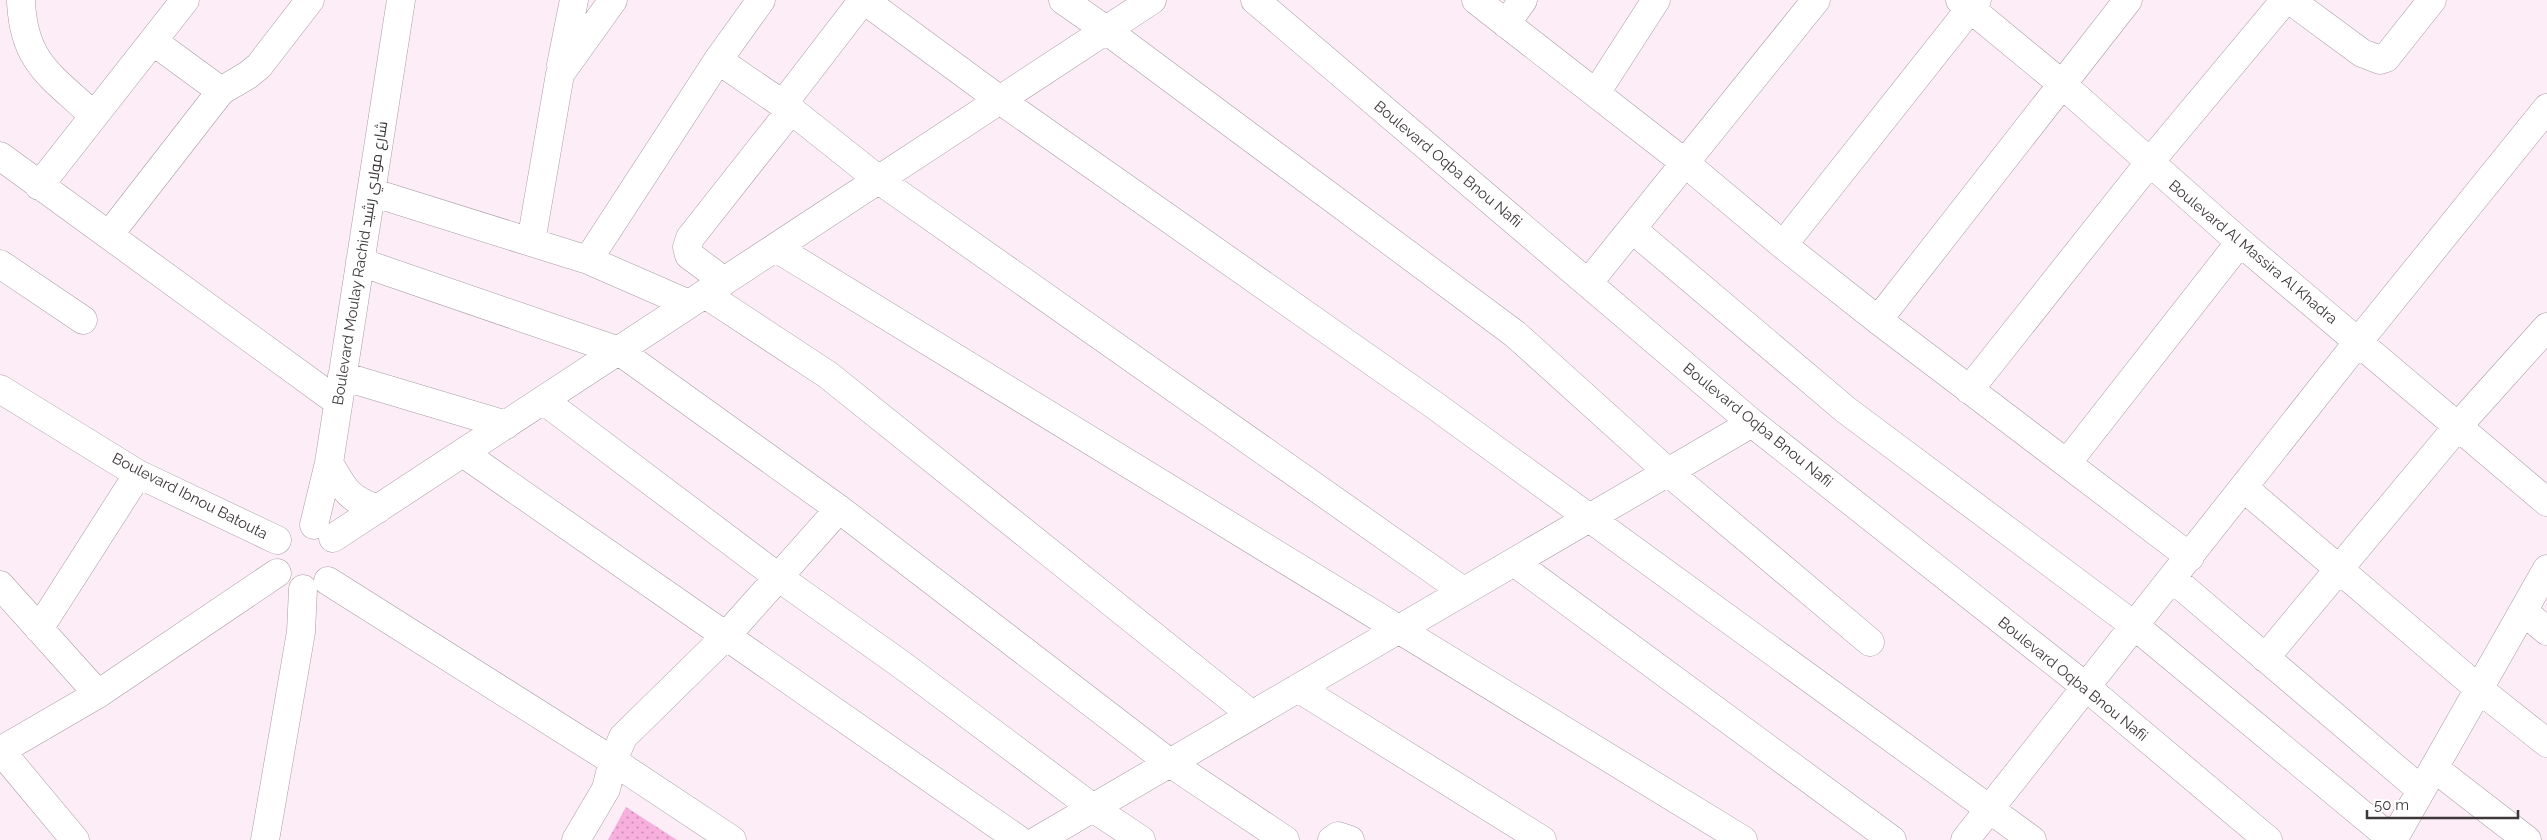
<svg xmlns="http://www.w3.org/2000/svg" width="2547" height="840" font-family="Raleway,Cairo,sans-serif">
  <defs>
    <pattern id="park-dots" width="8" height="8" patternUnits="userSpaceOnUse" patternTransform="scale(1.25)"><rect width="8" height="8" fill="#f7afdd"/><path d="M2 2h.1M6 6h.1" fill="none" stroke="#c98fb4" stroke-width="1.8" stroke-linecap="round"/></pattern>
  </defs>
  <rect width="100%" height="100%" fill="#fcedf6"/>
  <path fill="url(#park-dots)" d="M626 807 677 840H608Z"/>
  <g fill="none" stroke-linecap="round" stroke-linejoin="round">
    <g stroke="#a99ba3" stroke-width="29">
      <path id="minor" d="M864 0 1000 100 1430 402 2032 840
        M1063 0 1106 30 1515 334 1668 472 1870 642
        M1255 0 1752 423 2086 687 2268 840
        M1476 0 1685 163 1783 245 1878 320 2190 557
        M1960 0 2063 85 2240 242 2547 502
        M2290 0 2362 53 2380 60 2386 58 2432 0
        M21 2C24 64 53 77 94 116
        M1506 24 1523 0
        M154 42 221 91
        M718 60 791 110 879 180 1463 591
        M561 65 574 0
        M1596 93 1656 0
        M783 104 863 0
        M0 156 338 402
        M39 186 185 0
        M371 192 588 260 689 304
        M1632 229 1846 410 2135 626 2393 840
        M109 235 221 91 248 75 259 66 310 0
        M531 242 560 74 613 0
        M1783 245 1977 0
        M776 248 1743 840
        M588 260 718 60 761 0
        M360 262 619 351 839 509 1170 763 1285 840
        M0 264 83 320
        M724 281 689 255 687 247 690 238 791 110
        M1589 282 1816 0
        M705 294 828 375 1252 715
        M1878 320 2128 0
        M342 376 506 425
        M0 389 138 474 277 540
        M1969 390 2149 163 2285 0
        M543 400 778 577 902 665 1093 808 1141 840
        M463 453 1019 840
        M329 463C344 489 348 499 378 509
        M2067 463 2240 242
        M2244 488 2479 689 2547 743
        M314 525 329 463 401 0
        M333 538 1152 0
        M1514 562 1892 840
        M2173 579 2421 790
        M328 581 613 761 732 840
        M0 585 98 694
        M2523 611 2547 631
        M39 629 138 474
        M2265 658 2458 426 2547 327
        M1298 688 1542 840
        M0 750 75 840
        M0 751 98 694 277 573
        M2434 768 2527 840
        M265 840 301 632 303 589
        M576 840 606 789 613 761 623 737 725 637 839 509
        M1038 840 1752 423
        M1332 840 1338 836 1350 840
        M1965 840 2358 342 2547 108
        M2393 840 2547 569"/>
    </g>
    <use href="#minor" stroke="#fff" stroke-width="28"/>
  </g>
  <g text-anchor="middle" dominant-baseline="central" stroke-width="5" stroke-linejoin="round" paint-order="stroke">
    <g font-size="15" fill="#3d373a" stroke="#fff">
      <text transform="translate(1448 164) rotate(40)">Boulevard Oqba Bnou Nafii</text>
      <text transform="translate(2253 252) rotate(40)">Boulevard Al Massira Al Khadra</text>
      <text transform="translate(360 263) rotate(-81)">Boulevard Moulay Rachid شارع مولاي رشيد</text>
      <text transform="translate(1758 425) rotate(39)">Boulevard Oqba Bnou Nafii</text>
      <text transform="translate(190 496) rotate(27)">Boulevard Ibnou Batouta</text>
      <text transform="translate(2073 679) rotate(39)">Boulevard Oqba Bnou Nafii</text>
    </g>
  </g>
  <path d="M2367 810v8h151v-8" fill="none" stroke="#3d373a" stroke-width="2.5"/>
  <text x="2374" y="810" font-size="15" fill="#3d373a" stroke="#ffffff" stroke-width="4" paint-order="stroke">50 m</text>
</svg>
